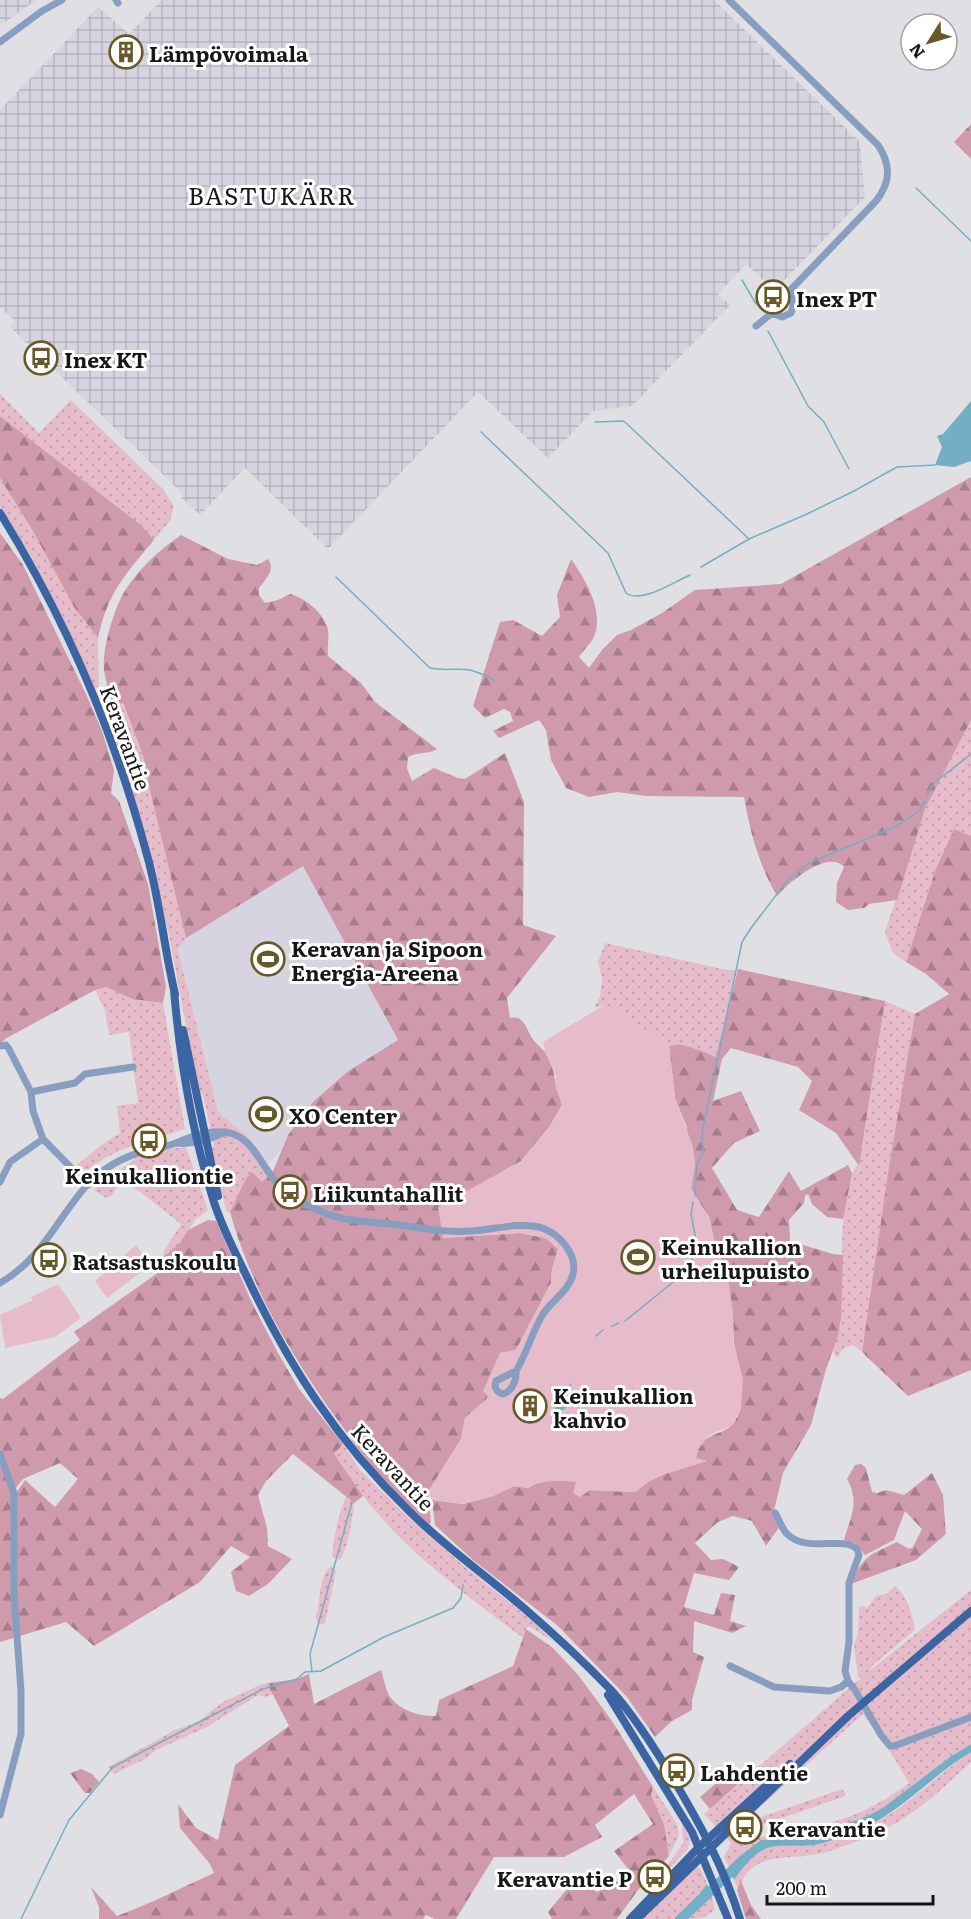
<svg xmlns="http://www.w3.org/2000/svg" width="971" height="1919" font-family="Literata,serif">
  <defs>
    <pattern id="industrial-grid" width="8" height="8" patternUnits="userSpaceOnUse" patternTransform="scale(1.5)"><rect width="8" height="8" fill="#d5d4e0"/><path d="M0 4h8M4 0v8" fill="none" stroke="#b6b5bf"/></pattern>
    <pattern id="grass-dots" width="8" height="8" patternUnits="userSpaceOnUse" patternTransform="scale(1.5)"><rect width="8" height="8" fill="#e6bcca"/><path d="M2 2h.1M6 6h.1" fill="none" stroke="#c5a1ad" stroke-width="1.8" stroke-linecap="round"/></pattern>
    <pattern id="forest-firs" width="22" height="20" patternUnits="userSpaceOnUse" patternTransform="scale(1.5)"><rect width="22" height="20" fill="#cf9aac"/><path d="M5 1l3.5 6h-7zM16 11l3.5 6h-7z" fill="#a77d8b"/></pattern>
  </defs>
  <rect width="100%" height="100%" fill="#e0e0e4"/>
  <path fill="#d5d4e0" d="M303 866 398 1041 347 1072 325 1090 288 1134 281 1150 268 1165 250 1139 218 1112 178 949 186 938Z"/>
  <path fill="url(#industrial-grid)" d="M0 0H36L0 26Z
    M162 0H714L860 142 865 197 774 291 746 264 718 294 730 305 632 406 593 411 548 458 478 392 328 549 245 468 200 515 181 497 183 494 10 327 15 321 0 307V110L98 7 129 34Z"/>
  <path fill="url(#grass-dots)" fill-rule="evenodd" d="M0 394 39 433 71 400 163 489 174 506 170 521 154 540 142 526 0 416Z
    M0 478 33 531 74 607 98 638 99 700 58 608 28 551 0 506Z
    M122 702 143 755 150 791 186 938 178 950 218 1112 250 1139 273 1171 262 1183 246 1178 230 1212H227L211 1155V1150L214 1145 203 1095 198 1089 169 935 144 829 110 724 108 708Z
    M971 720V836L954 830 935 871 906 962 893 953 885 932 925 809Z
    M605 943 727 970H736L723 1034 716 1057C700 1051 686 1042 669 1046L667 1042 662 1045 605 1005 594 1008 600 997 602 978 598 962Z
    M106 987 132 999 163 1003 185 1129C151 1140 115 1147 87 1171L77 1165 100 1146 120 1133 117 1106 138 1103 129 1032 109 1035 105 1010 95 990Z
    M885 1001 915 1014 862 1352 854 1345 844 1348 837 1358 832 1351C847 1312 840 1262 843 1221 844 1207 848 1193 850 1179 853 1169 859 1166 861 1155Z
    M186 1147 208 1210 195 1220 180 1243 163 1257 164 1251 181 1224 122 1178 112 1195 106 1198 94 1190 136 1158 163 1150Z
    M343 1444 360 1470 409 1518 464 1566 534 1622 554 1642 529 1626 526 1629 523 1638C472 1599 419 1562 377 1513 361 1495 348 1474 334 1454Z
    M346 1497 354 1503C353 1518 348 1548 340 1560L333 1557C330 1550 341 1505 346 1497Z
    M331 1566 336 1571 325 1623 320 1625 315 1618C322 1603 317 1578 331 1566Z
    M895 1586C908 1597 912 1613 915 1630L872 1666 869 1671 971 1590V1744L950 1757 884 1807 868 1816 816 1834 761 1840 740 1856 729 1867 724 1857 731 1843 704 1814 863 1676 858 1678 854 1644 858 1634 859 1607 863 1606 867 1608 876 1596 886 1594ZM863 1714 889 1750 909 1783C858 1821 821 1827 760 1837L762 1825 846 1796 842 1789 750 1821V1816Z
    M269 1683 273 1694 266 1697 258 1695 207 1727 156 1750 145 1759 114 1774 108 1767 173 1731 199 1721 221 1703 260 1685Z
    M971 1752V1762C930 1801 901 1827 847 1845 836 1849 823 1854 812 1855 780 1860 754 1852 738 1888L734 1880C742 1869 751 1856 763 1850 780 1842 811 1847 831 1841 855 1833 878 1822 898 1809 923 1791 945 1769 971 1752Z
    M653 1787 677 1824 679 1835 669 1856 664 1827 651 1795Z
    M682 1822 690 1840 688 1849 646 1893 645 1890 665 1869 683 1843Z
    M695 1866 700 1868 707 1884 700 1893 674 1919H641Z
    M712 1897 715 1909C706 1919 698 1919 686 1919L701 1903Z"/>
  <path fill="url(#forest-firs)" d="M971 124V159L954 142Z
    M0 416 142 526 154 540C125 575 108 592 98 638L74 607 33 531 0 478Z
    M971 477V720L925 809 897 900 869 904 864 908 848 910 836 902 837 883 844 867C828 849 789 882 777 896 759 865 750 832 744 797L646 796 617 792 589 797 566 788 551 760 546 730 539 720 499 738 493 731 513 721 510 712 504 709 485 718 473 706 500 622 513 620 542 636 560 617 557 595 571 559C585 579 603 608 595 634 593 642 583 650 579 657L589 668 602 650 617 635 631 630 662 613 695 590 781 584Z
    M0 533 23 565 86 694 102 731 114 770 111 793 119 801 148 884 166 987 163 1003 132 999 106 987 95 990 5 1039 0 1045Z
    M181 535 228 559 257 565 268 559C276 570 266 578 259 588V595L265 603 278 600 290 594C305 598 321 611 327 626 330 634 327 647 328 656L361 683 375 702 437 749C428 755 419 751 408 757L407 768 412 781 434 768 458 778 465 779 505 753 524 802 523 925 556 936 507 998 510 1018C524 1015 526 1028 532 1038 535 1043 541 1047 545 1052 553 1063 554 1075 556 1087 558 1094 561 1098 562 1105L550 1126 521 1161 503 1171 443 1238 520 1233 546 1238 558 1249 552 1269 551 1283 516 1350 500 1353 489 1397 465 1418 461 1439 428 1492 431 1522 429 1525C394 1496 365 1459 339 1422 292 1357 252 1290 230 1212L246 1178 252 1172 262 1182 273 1171 288 1135 315 1100 347 1072 398 1040 303 866 186 938 150 791 143 755 123 703 113 705C109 694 106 682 104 670 102 650 113 612 123 594 136 571 159 550 181 535Z
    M954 829 971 836V1370L908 1396 862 1352 889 1167 915 1014 949 994 926 974 906 962 935 871Z
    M738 969 885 1001 859 1166 836 1133 799 1110 812 1081 798 1067 731 1048 722 1059 713 1101 741 1091 760 1131 734 1143 712 1168 737 1210 759 1217 789 1171 801 1191 848 1165 852 1173 843 1219 827 1217 812 1204 808 1194 805 1196 804 1203 789 1220 790 1241 833 1254 843 1255 841 1317 838 1336 826 1369 811 1425 783 1473 774 1510 780 1526 766 1546 752 1521 733 1516 718 1522 695 1543 711 1560 723 1559 739 1567 729 1580 694 1573 684 1607 714 1615 721 1593 735 1595 730 1621 746 1626 732 1633 694 1621 693 1652 704 1657 692 1700V1710L672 1721 655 1737 627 1697 558 1626 473 1560 435 1525 432 1500 463 1504 493 1496 514 1486 528 1488 536 1483 540 1473 576 1482 590 1490 635 1492 649 1481 665 1474 706 1461 696 1458C700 1433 717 1437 731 1426 735 1423 738 1414 741 1409L729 1343 734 1347 733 1314 723 1265 716 1248 709 1217 691 1189 695 1164 686 1125 675 1098 669 1046C686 1042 700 1051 716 1057Z
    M208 1220 216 1221 253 1305 278 1353 299 1389 343 1444 334 1454 363 1496 354 1503 293 1454 266 1481 258 1495 267 1528 268 1546 292 1559 268 1584 249 1596 236 1591 231 1572 250 1557 231 1546 200 1582 94 1646 66 1622 0 1642V1458L16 1493 25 1480 55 1507 78 1479 60 1463 23 1479 15 1489 0 1449V1398L3 1399 80 1340 74 1332 169 1265 163 1257 180 1243 188 1230Z
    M861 1464 866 1468 872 1492 877 1493 886 1490 904 1495 932 1473 943 1495 946 1534 916 1560 851 1584C863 1555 870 1555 897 1542L909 1549 913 1547 922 1529 905 1511 894 1540 865 1555 855 1543 844 1540C851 1515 860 1503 847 1479L855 1465Z
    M526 1629 553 1648 579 1676 612 1721 653 1787 651 1795 664 1825 669 1856 638 1890 617 1919H552L548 1912 576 1878 597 1892 632 1874 614 1851 653 1824 634 1794 595 1825 602 1837 564 1857H494L456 1919H435L426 1915 423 1919H99V1907L91 1887 117 1916C150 1904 181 1888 214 1873L210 1864 180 1828 178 1804 196 1828 218 1840 235 1765 289 1726 270 1689 269 1683 297 1679 309 1674 314 1704 381 1670C384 1679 386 1692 391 1698 401 1711 421 1717 436 1716L439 1700 513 1666Z
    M81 1769 92 1774 99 1782 90 1793H85L70 1773Z
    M727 1774 734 1775 739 1783 710 1809 700 1797Z
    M741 1881 751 1905 761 1919H746L737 1890Z"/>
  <path fill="#e6bcca" d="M604 1005 627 1013 641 1028 665 1037 669 1046 675 1098 693 1147 695 1164 691 1189 709 1217 716 1248 729 1284 733 1314V1339L743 1380 741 1409 731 1426 709 1435 697 1451 696 1458 707 1461 665 1474 649 1481 635 1492 590 1490 580 1497 573 1493 576 1482C561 1480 540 1480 528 1488L514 1486 493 1496 463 1504 432 1500 428 1492 461 1439 465 1418 489 1397 483 1391 500 1353 516 1350 551 1283 552 1269 558 1249 546 1238 520 1233 443 1238 438 1207 521 1161 550 1126 562 1105 555 1084 556 1076 545 1052 543 1042Z
    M136 1245 150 1265 107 1298 95 1281Z
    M58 1284 81 1318 55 1337 5 1348 0 1315 33 1300 31 1297Z"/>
  <path fill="#74aec5" d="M971 401V461L954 467 935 465 942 447 937 436 943 434Z
    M566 1392 569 1393C568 1412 566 1408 552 1414 556 1408 558 1399 566 1392Z
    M971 1744V1752C934 1774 905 1808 866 1827 850 1835 831 1842 813 1845 798 1847 777 1843 763 1850 751 1856 742 1869 734 1880L729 1867 740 1856 761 1840 816 1834 868 1816 884 1807 950 1757Z
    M707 1884 712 1897 701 1903 686 1919H674L700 1893Z"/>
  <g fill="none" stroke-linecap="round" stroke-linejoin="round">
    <path stroke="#74aec5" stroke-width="1.5" d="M916 188 971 241
      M742 280 756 304
      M768 331 808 406 824 422 849 469
      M595 422 623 421 626 423 748 538
      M481 432 608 553 626 593C641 604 674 582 690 575
      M701 567 749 539 807 514 854 491 897 467 935 465
      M336 577 430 668C443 671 457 668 470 670 479 672 486 676 494 680
      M927 795 934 783 971 754
      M695 1196 697 1164 703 1153 702 1133 742 942 751 928 787 881 809 863 895 827 919 811 925 801
      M625 1321 688 1270 697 1245 691 1214 693 1202
      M612 1326 619 1323
      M596 1336 603 1330
      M567 1392 571 1384
      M312 1672 310 1654 352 1502
      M21 1919 69 1820 113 1767 263 1689 297 1679 305 1672 321 1671 384 1637 453 1608 461 1598 463 1585"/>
    <path stroke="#74aec5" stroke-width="10" d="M681 1919 741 1862"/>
    <path stroke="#879ec1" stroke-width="7" d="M116 0 118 3
      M729 0 878 145C891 165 891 182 876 201L778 303 772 313 756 326
      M0 42 42 11 62 0
      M772 313 782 317 791 313 793 306 791 290
      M0 1046 6 1045 9 1049 31 1092 33 1111 43 1139 88 1185
      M31 1092 75 1083 85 1074 133 1067
      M176 1143C194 1145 209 1140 225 1132
      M0 1182 10 1162 43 1139
      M0 1283C43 1258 56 1220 87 1185 102 1169 123 1157 145 1151 155 1148 166 1147 176 1143 186 1139 194 1135 206 1133 254 1124 255 1163 283 1190 295 1200 313 1208 327 1214 349 1222 375 1222 399 1225 423 1228 447 1233 471 1231 493 1230 517 1222 539 1227 558 1232 578 1254 573 1274 569 1291 552 1300 543 1314 532 1332 527 1353 516 1371 517 1380 512 1391 503 1394 496 1392 494 1387 496 1381L516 1371
      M0 1454 14 1493V1595L21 1691V1734L0 1815
      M775 1513C779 1519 782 1529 787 1534 808 1554 842 1535 857 1549L859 1555 849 1583V1642L845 1671 848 1681 855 1690 881 1735 890 1746H894L971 1717
      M730 1666 774 1687 830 1691 841 1687 848 1681"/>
    <path stroke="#3a65a2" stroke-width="8" d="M0 513C66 619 115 735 147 855 160 901 164 948 175 994
      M174 990C180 1061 192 1131 213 1199 221 1226 235 1252 247 1277 289 1366 338 1442 409 1511 445 1547 487 1576 525 1609 555 1635 584 1662 611 1690 636 1718 656 1750 675 1782 701 1826 725 1870 740 1919
      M183 1030 218 1196
      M608 1695 692 1832 728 1919
      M630 1919 699 1847 790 1764
      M637 1919 848 1716 971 1611"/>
  </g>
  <defs>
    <g id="building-ring" transform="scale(1.725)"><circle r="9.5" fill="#fff" stroke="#675a27" stroke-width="1.5"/><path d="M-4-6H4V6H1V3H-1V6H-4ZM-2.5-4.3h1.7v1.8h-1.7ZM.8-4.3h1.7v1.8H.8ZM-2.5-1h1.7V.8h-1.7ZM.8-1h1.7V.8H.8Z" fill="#675a27"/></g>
    <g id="bus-ring" transform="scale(1.725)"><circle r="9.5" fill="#fff" stroke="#675a27" stroke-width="1.5"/><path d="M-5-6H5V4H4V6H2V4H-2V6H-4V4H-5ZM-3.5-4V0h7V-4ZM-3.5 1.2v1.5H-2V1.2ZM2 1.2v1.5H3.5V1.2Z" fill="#675a27"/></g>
    <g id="stadium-ring" transform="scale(1.725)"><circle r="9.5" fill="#fff" stroke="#675a27" stroke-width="1.5"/><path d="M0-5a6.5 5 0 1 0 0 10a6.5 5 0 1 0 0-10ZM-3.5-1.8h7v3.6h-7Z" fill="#675a27"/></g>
  </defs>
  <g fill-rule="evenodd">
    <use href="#building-ring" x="126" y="52"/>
    <use href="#bus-ring" x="773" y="297"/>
    <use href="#bus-ring" x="41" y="358"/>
    <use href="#stadium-ring" x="268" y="959"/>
    <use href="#stadium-ring" x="266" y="1114"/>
    <use href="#bus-ring" x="149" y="1141"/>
    <use href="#bus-ring" x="290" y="1192"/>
    <use href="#stadium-ring" x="638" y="1257"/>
    <use href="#bus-ring" x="49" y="1260"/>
    <use href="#building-ring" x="530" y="1406"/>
    <use href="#bus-ring" x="677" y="1771"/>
    <use href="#bus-ring" x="745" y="1827"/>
    <use href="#bus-ring" x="655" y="1877"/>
  </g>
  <g text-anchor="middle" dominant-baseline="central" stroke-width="6" stroke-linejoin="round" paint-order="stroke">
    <g font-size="21" font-weight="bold" fill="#171718" stroke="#fff" text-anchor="start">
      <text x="149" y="52">Lämpövoimala</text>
      <text x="796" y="297">Inex PT</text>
      <text x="64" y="358">Inex KT</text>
      <text x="291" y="947">Keravan ja Sipoon<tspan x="291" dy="24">Energia-Areena</tspan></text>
      <text x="289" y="1114">XO Center</text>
      <text x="149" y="1174" text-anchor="middle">Keinukalliontie</text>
      <text x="313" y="1192">Liikuntahallit</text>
      <text x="661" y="1245">Keinukallion<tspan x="661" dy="24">urheilupuisto</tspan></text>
      <text x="72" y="1260">Ratsastuskoulu</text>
      <text x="553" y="1394">Keinukallion<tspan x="553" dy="24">kahvio</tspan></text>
      <text x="700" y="1771">Lahdentie</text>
      <text x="768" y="1827">Keravantie</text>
      <text x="632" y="1877" text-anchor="end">Keravantie P</text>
    </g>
    <g font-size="21" fill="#171718" stroke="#fff">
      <text transform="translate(127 737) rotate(70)">Keravantie</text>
      <text transform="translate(394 1466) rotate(47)">Keravantie</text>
    </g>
    <g font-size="24" letter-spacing="1.5" fill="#171718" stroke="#fff">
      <text x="272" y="194">BASTUKÄRR</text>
    </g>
  </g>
  <g transform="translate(929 42) rotate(233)"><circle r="28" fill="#ffffff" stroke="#a2a2a3" stroke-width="1.5"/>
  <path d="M0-4.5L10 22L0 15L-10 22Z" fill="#675a27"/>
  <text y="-9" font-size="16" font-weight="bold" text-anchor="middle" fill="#171718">N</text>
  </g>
  <path d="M767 1895v9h166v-9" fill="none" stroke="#171718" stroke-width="3"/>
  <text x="776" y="1895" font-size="18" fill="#171718" stroke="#ffffff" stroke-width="4.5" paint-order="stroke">200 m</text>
</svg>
